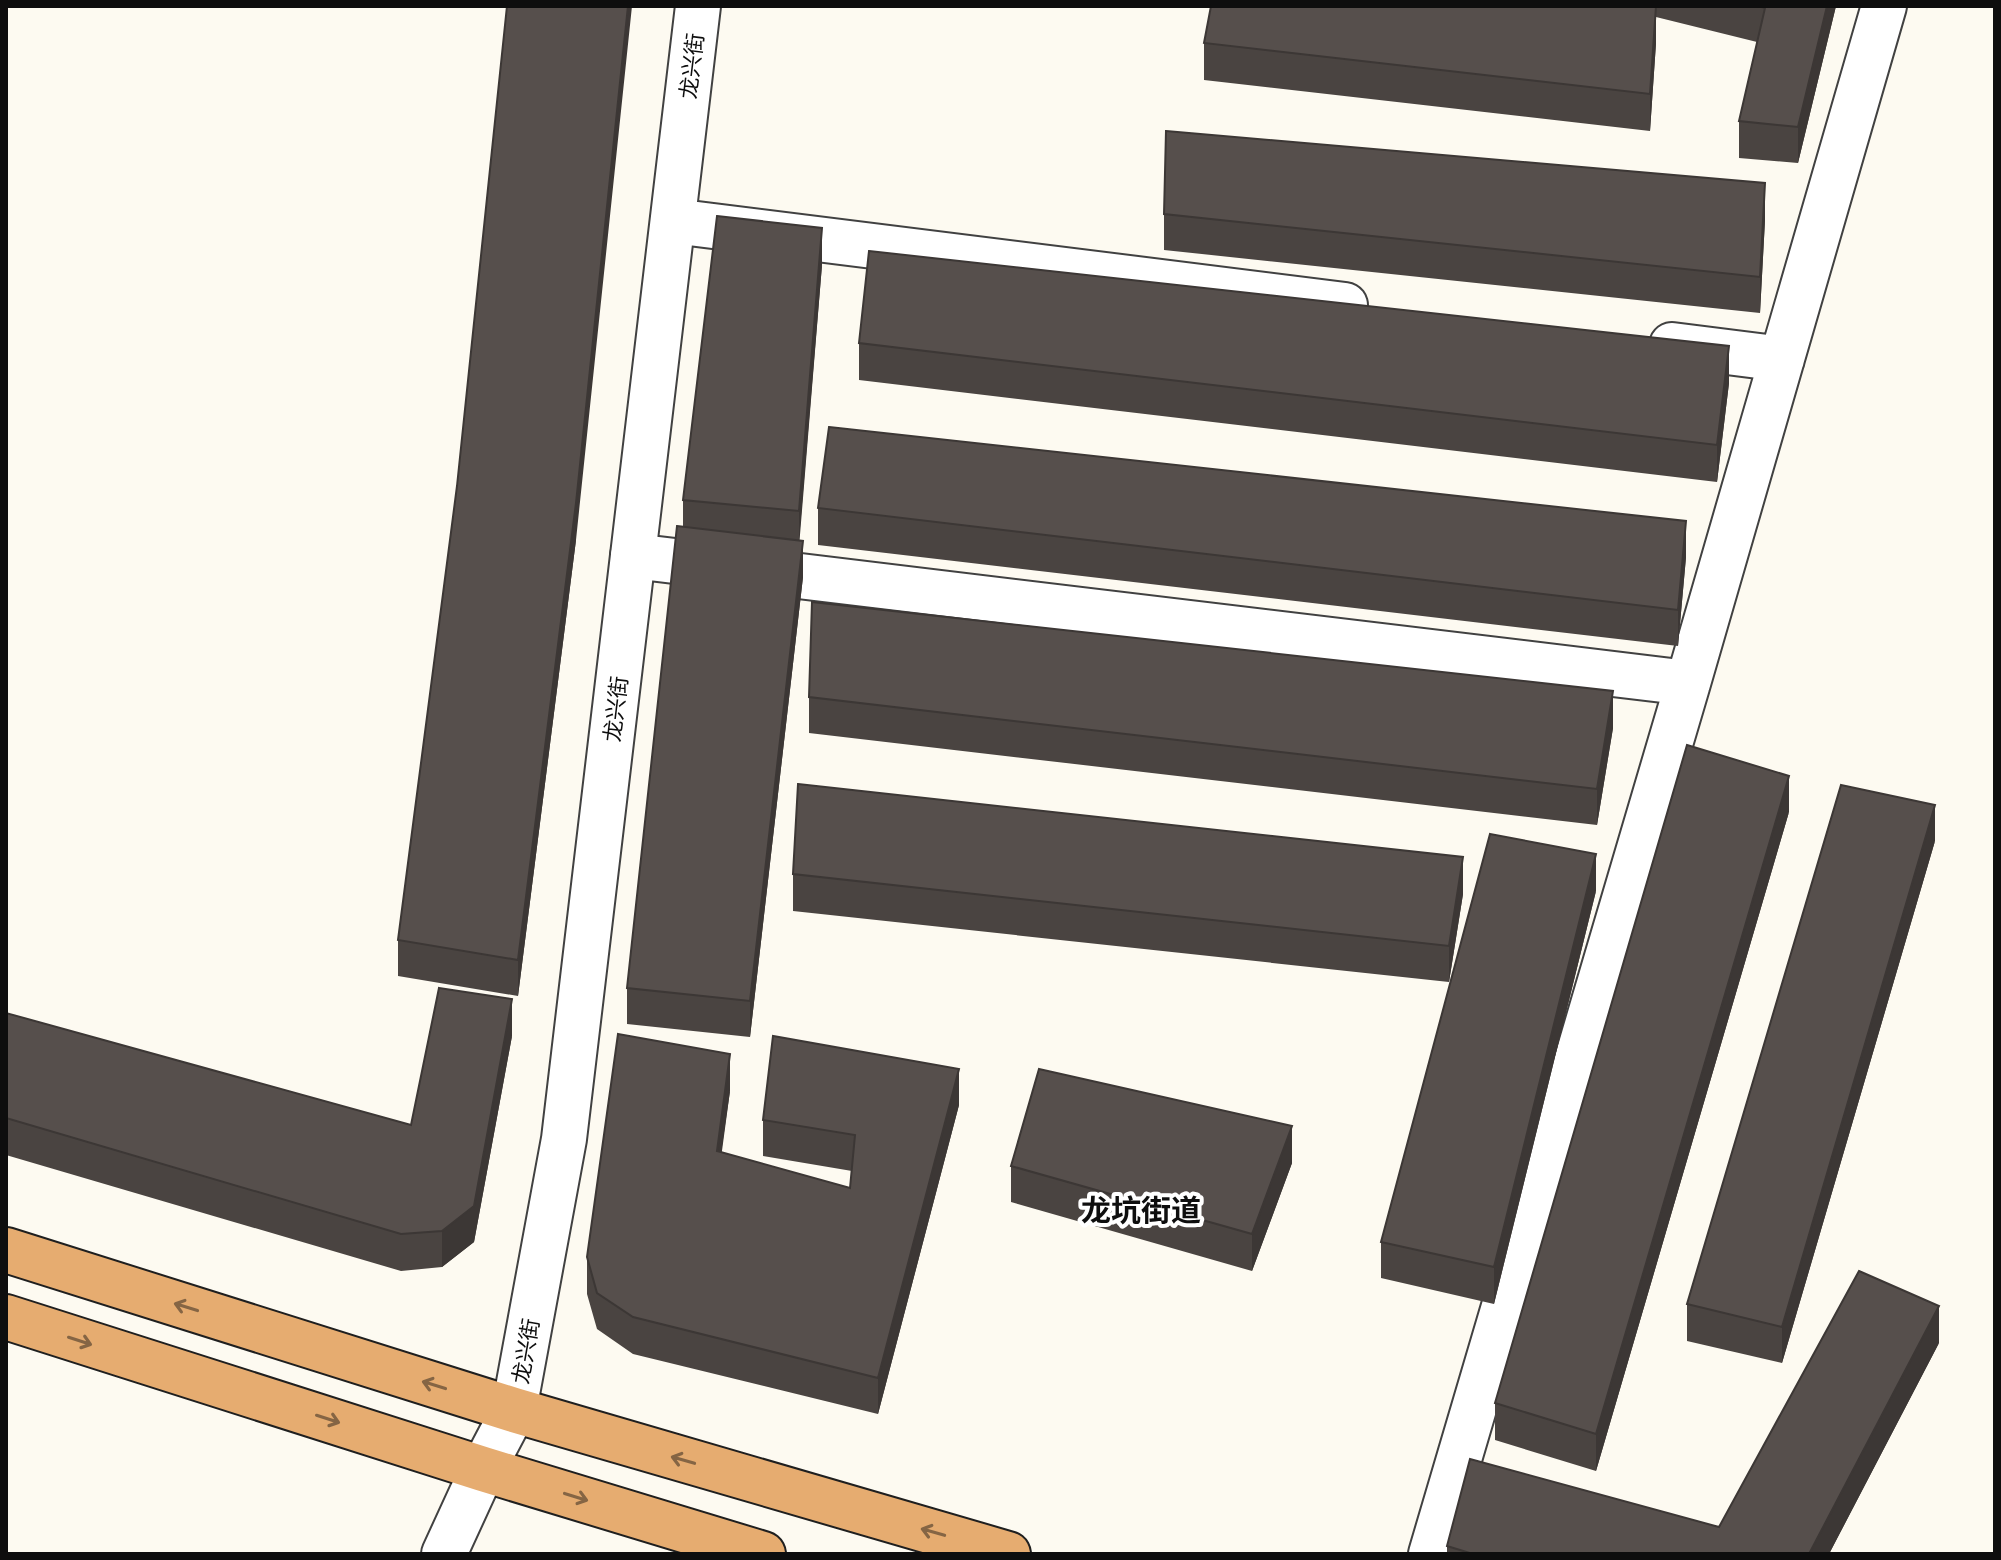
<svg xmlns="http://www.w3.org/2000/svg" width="2001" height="1560" font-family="'PT Serif','Noto Sans SC',serif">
  <rect width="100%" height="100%" fill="#fdfaf1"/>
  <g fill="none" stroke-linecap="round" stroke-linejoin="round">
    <g stroke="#414141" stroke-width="48">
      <path id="minor" d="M673 221 1345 305
        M1672 345 1782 359
        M633 556 1688 683
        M444 1554 483 1469 514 1410
        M1431 1554 1688 683 1884 6"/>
    </g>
    <g stroke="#414141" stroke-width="48">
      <path id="tertiary" d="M514 1410 564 1139 698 6"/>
    </g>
    <g stroke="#1f1f1f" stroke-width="48">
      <path id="trunk" d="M6 1250 514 1410 1008 1554
        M6 1317 483 1469 763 1554"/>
    </g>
    <use href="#minor" stroke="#fff" stroke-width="44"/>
    <use href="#tertiary" stroke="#fff" stroke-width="44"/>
    <use href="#trunk" stroke="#e6ac70" stroke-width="44"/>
  </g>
  <path fill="#4a4441" d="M1211 6H1836L1798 163 1739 158V121L1757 42 1656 17V43L1650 131 1204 80V43Z
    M1164 214 1765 220 1760 313 1164 250Z
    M822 265 799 540 803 577 750 1037 627 1024V988L683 526V500Z
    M859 343 1729 383 1717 482 859 380Z
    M457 486 576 540 518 996 398 976V940Z
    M818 508 1686 557 1678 646 818 545Z
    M809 697 1613 728 1597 825 809 733Z
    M1789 812 1596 1471 1495 1440V1403Z
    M1935 841 1782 1363 1687 1341V1304Z
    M793 874 1463 894 1449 982 793 911Z
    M1596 891 1494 1304 1381 1278V1242Z
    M6 1013 411 1125 512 1036 474 1242 442 1267 401 1271 6 1155Z
    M730 1091 721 1153 850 1188 852 1171 763 1156V1120L959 1105 878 1414 633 1354 597 1329 587 1294V1257Z
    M1292 1163 1252 1271 1011 1202V1166Z
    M1939 1343 1829 1554H1447V1546L1719 1527Z"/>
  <path fill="#3c3735" d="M628 6H632L576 540 518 996V960Z
    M1656 6V43L1650 131V94Z
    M1827 6H1836L1798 163V127Z
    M1765 183V220L1760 313V277Z
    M822 228V265L799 547V511Z
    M1729 346V383L1717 482V445Z
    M1686 521V557L1678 646V610Z
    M803 541V577L750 1037V1001Z
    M1613 691V728L1597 825V789Z
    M1789 776V812L1596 1471V1434Z
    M1935 805V841L1782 1363V1327Z
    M1596 854V891L1494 1304V1267Z
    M1463 857V894L1449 982V946Z
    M512 999V1036L474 1242 442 1267V1231Z
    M730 1054V1091L717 1188V1151Z
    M959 1069V1105L878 1414V1378Z
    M1292 1126V1163L1252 1271V1234Z
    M1939 1306V1343L1829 1554H1809Z"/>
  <path fill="#564f4c" stroke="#3c3735" stroke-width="2" d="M507 6H628L576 503 518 960 398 940 457 486Z
    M1211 6H1656L1650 94 1204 43Z
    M1758 6H1827L1798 127 1739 121 1765 8Z
    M1166 131 1765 183 1760 277 1164 214Z
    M717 216 822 228 799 511 683 500Z
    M869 251 1729 346 1717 445 859 343Z
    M829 427 1686 521 1678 610 818 508Z
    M677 526 803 541 750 1001 627 988Z
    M812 602 1613 691 1597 789 809 697Z
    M1687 745 1789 776 1596 1434 1495 1403Z
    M798 784 1463 857 1449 946 793 874Z
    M1841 785 1935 805 1782 1327 1687 1304Z
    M1490 834 1596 854 1494 1267 1381 1242Z
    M439 988 512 999 474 1206 442 1231 401 1234 6 1118V1013L411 1125Z
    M618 1034 730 1054 717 1151 850 1188 855 1135 763 1120 773 1036 959 1069 878 1378 633 1317 597 1293 587 1257Z
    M1039 1069 1292 1126 1252 1234 1011 1166Z
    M1859 1271 1939 1306 1809 1554H1473L1447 1546 1470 1459 1719 1527Z"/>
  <defs><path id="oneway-shaft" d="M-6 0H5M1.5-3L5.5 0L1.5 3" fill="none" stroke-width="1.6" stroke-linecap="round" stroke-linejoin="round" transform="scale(2)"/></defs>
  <g stroke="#856544">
    <use href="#oneway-shaft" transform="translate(186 1307) rotate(-163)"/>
    <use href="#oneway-shaft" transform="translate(80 1341) rotate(18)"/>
    <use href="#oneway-shaft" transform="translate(434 1385) rotate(-163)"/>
    <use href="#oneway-shaft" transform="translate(328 1419) rotate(18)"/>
    <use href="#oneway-shaft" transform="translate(683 1460) rotate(-164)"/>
    <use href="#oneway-shaft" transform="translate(576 1497) rotate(17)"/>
    <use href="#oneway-shaft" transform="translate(933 1532) rotate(-164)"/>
  </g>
  <g text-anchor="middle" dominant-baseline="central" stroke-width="8" stroke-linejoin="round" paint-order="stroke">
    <g font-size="22" fill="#0e0e0e" stroke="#fff">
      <text transform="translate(691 66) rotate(-83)">龙兴街</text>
      <text transform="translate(615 709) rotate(-83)">龙兴街</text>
      <text transform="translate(525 1351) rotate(-80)">龙兴街</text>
    </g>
    <g font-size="30" font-weight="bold" fill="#0e0e0e" stroke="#fff">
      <text x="1141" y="1210">龙坑街道</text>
    </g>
  </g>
  <rect width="2001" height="1560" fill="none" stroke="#0e0e0e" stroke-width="16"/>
</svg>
